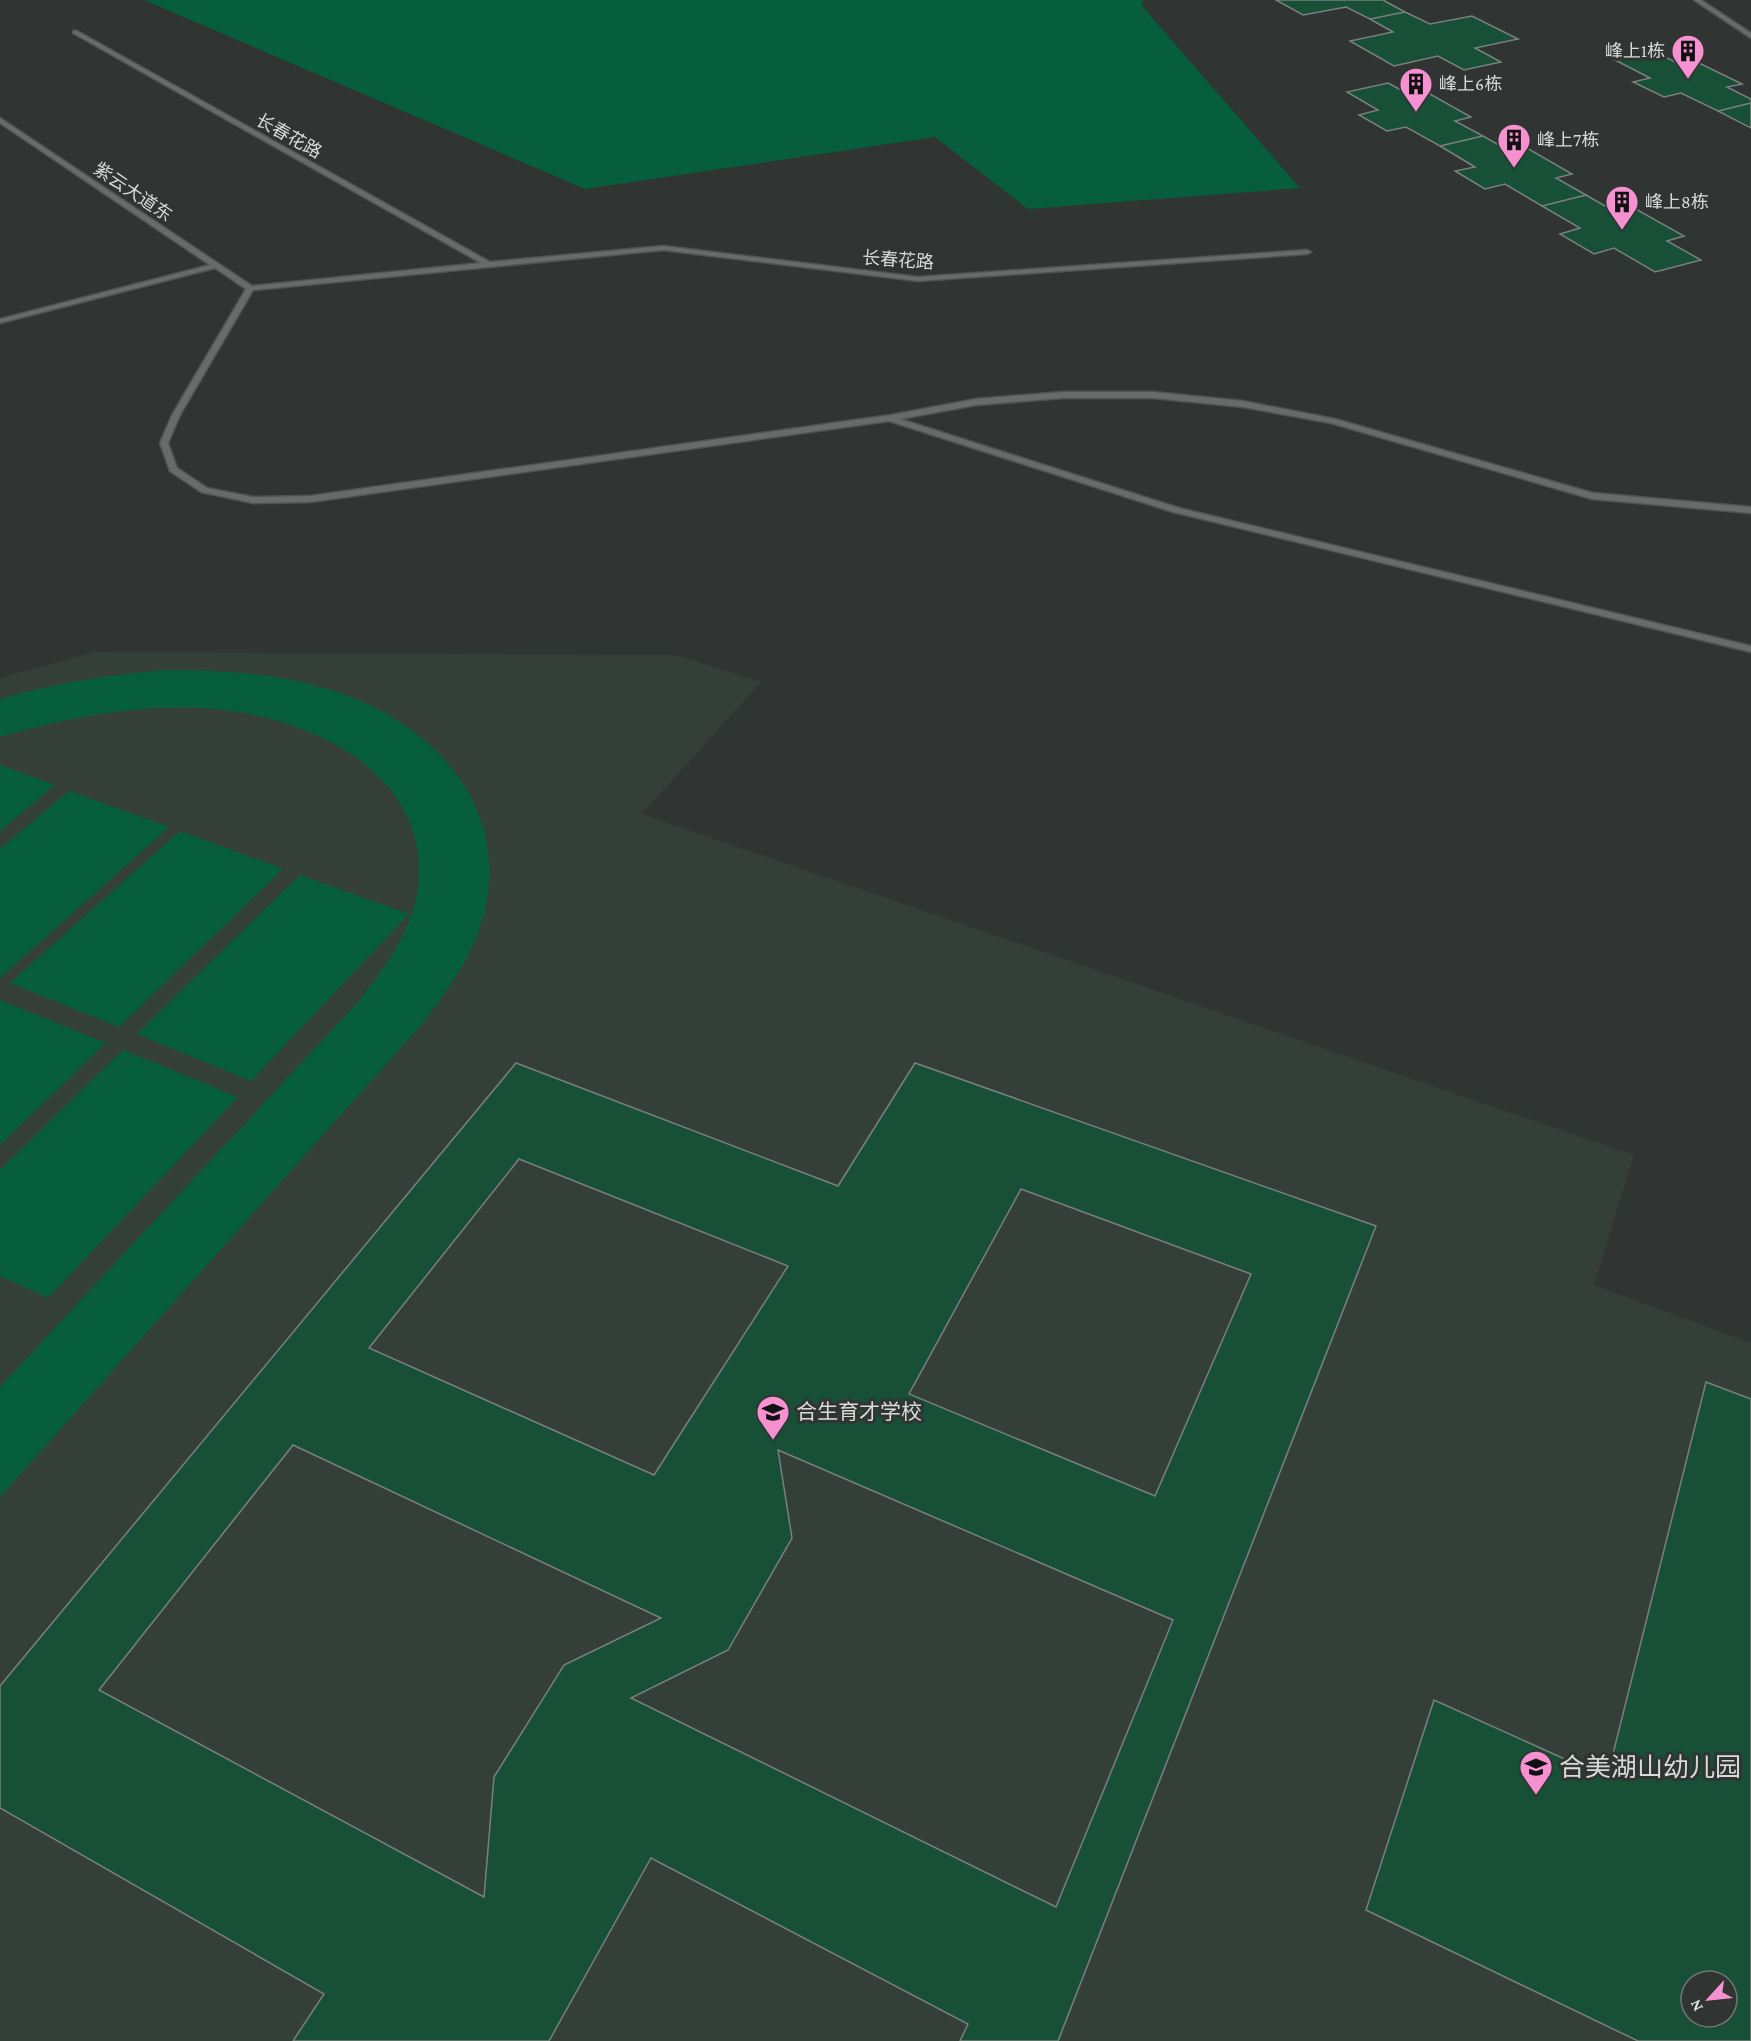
<svg xmlns="http://www.w3.org/2000/svg" width="1751" height="2041" font-family="'Crimson Pro','Noto Sans SC',serif">
  <rect width="100%" height="100%" fill="#303432"/>
  <path fill="#343f39" fill-rule="evenodd" d="M94 652 676 655 761 682 642 814 1634 1155 1594 1285 1751 1343V2041H0V678ZM1691 1981H1727V2017H1691Z"/>
  <path fill="#065e3f" d="M144 0H1144L1141 5 1300 188 1028 209 935 137 585 189Z
    M165 670C221 670 276 673 331 690 438 723 519 815 479 931 466 966 444 995 422 1024L0 1497V1387L358 1002C384 968 413 931 418 887 431 768 301 713 202 708 133 705 66 718 0 737V699C55 683 108 675 165 670Z
    M0 765 55 785 0 831Z
    M69 791 169 827 0 978V849Z
    M180 831 283 869 119 1027 10 983Z
    M300 875 409 914 251 1081 137 1034Z
    M0 1000 106 1043 0 1145Z
    M123 1050 238 1097 48 1298 0 1276V1170Z"/>
  <path fill="#174f37" stroke="#7a807d" stroke-width="1.5" fill-rule="evenodd" d="M1276 0H1383L1405 12 1370 19 1346 7 1303 15Z
    M1405 12 1430 24 1472 16 1518 39 1475 48 1501 62 1464 70 1438 56 1394 66 1350 41 1393 32 1370 19Z
    M1654 52 1682 65 1697 62 1742 84 1727 87 1751 99V103L1718 111 1681 93 1664 97 1633 82 1650 78 1615 60Z
    M1388 83 1414 97 1430 94 1471 117 1455 121 1483 136 1440 146 1406 127 1387 131 1359 115 1378 110 1347 92Z
    M1751 103V128L1718 111Z
    M1483 136 1511 152 1527 148 1572 174 1556 178 1586 195 1542 206 1505 184 1485 189 1455 171 1475 167 1440 146Z
    M1586 195 1617 213 1634 208 1684 236 1667 241 1701 260 1655 272 1614 248 1594 254 1560 234 1580 228 1542 206Z
    M516 1063 838 1186 915 1063 1376 1226 1058 2041H960L968 2024 651 1858 549 2041H293L324 1994 0 1808V1686ZM519 1159 788 1266 654 1475 369 1348ZM1021 1189 1251 1274 1155 1496 909 1394ZM293 1445 661 1618 564 1665 494 1777 484 1897 99 1690ZM778 1450 1173 1620 1056 1907 631 1698 728 1650 792 1538Z
    M1706 1382 1751 1399V2041H1638L1366 1910 1434 1700 1607 1778ZM1691 1981H1727V2017H1691Z"/>
  <g fill="none" stroke-linecap="round" stroke-linejoin="round">
    <g stroke="#4e5250" stroke-width="3">
      <path id="lane" d="M1694 0H1701L1751 33V38Z
        M73 31H77L490 262 663 246 918 277 1307 250 1311 252 1307 254 918 281 663 250 253 290 180 415 168 443 177 468 207 488 253 497 310 496 891 415 976 399 1063 392H1153L1243 401 1335 419 1593 493 1751 507V513L1592 499 1331 423 1243 407 1153 398H1063L976 405 900 419 1179 508 1751 646V652L1173 512 889 421 310 502 253 503 201 492 170 471 160 443 172 415 246 289 215 268 0 323V319L210 265 0 123V118L252 286 481 263 73 33Z"/>
    </g>
    <use href="#lane" fill="#696b6a" fill-rule="evenodd"/>
  </g>
  <defs>
    <g id="building-pin" transform="scale(1.725)"><path d="M0 17L-7.5 6A9.5 9.5 0 1 1 7.5 6Z" fill="#f591d1" stroke="#303432"/><path d="M-4-6H4V6H1V3H-1V6H-4ZM-2.5-4.3h1.7v1.8h-1.7ZM.8-4.3h1.7v1.8H.8ZM-2.5-1h1.7V.8h-1.7ZM.8-1h1.7V.8H.8Z" fill="#111"/></g>
    <g id="school-pin" transform="scale(1.725)"><path d="M0 17L-7.5 6A9.5 9.5 0 1 1 7.5 6Z" fill="#f591d1" stroke="#303432"/><path d="M0-5L7-2L0 1L-7-2ZM-4 1L0 2.5L4 1V4Q0 6-4 4Z" fill="#111"/></g>
  </defs>
  <g fill-rule="evenodd">
    <use href="#building-pin" x="1688" y="51"/>
    <use href="#building-pin" x="1416" y="84"/>
    <use href="#building-pin" x="1514" y="140"/>
    <use href="#building-pin" x="1622" y="202"/>
    <use href="#school-pin" x="773" y="1412"/>
    <use href="#school-pin" x="1536" y="1767"/>
  </g>
  <g text-anchor="middle" dominant-baseline="central" stroke-width="6" stroke-linejoin="round" paint-order="stroke">
    <g font-size="18" fill="#d7dad8" stroke="#303432" text-anchor="start">
      <text x="1665" y="51" text-anchor="end">峰上1栋</text>
      <text x="1439" y="84">峰上6栋</text>
      <text x="1537" y="140">峰上7栋</text>
      <text x="1645" y="202">峰上8栋</text>
    </g>
    <g font-size="18" fill="#d7dad8" stroke="#303432">
      <text transform="translate(289 136) rotate(29)">长春花路</text>
      <text transform="translate(133 192) rotate(34)">紫云大道东</text>
      <text transform="translate(898 260) rotate(4)">长春花路</text>
    </g>
    <g font-size="21" fill="#d7dad8" stroke="#303432" text-anchor="start">
      <text x="796" y="1412">合生育才学校</text>
    </g>
    <g font-size="26" fill="#d7dad8" stroke="#303432" text-anchor="start">
      <text x="1559" y="1767">合美湖山幼儿园</text>
    </g>
  </g>
  <g transform="translate(1709 1999) rotate(243)"><circle r="28" fill="#303432" stroke="#737674" stroke-width="1.5"/>
  <path d="M0-4.5L10 22L0 15L-10 22Z" fill="#f591d1"/>
  <text y="-9" font-size="16" font-weight="bold" text-anchor="middle" fill="#d7dad8">N</text>
  </g>
</svg>
